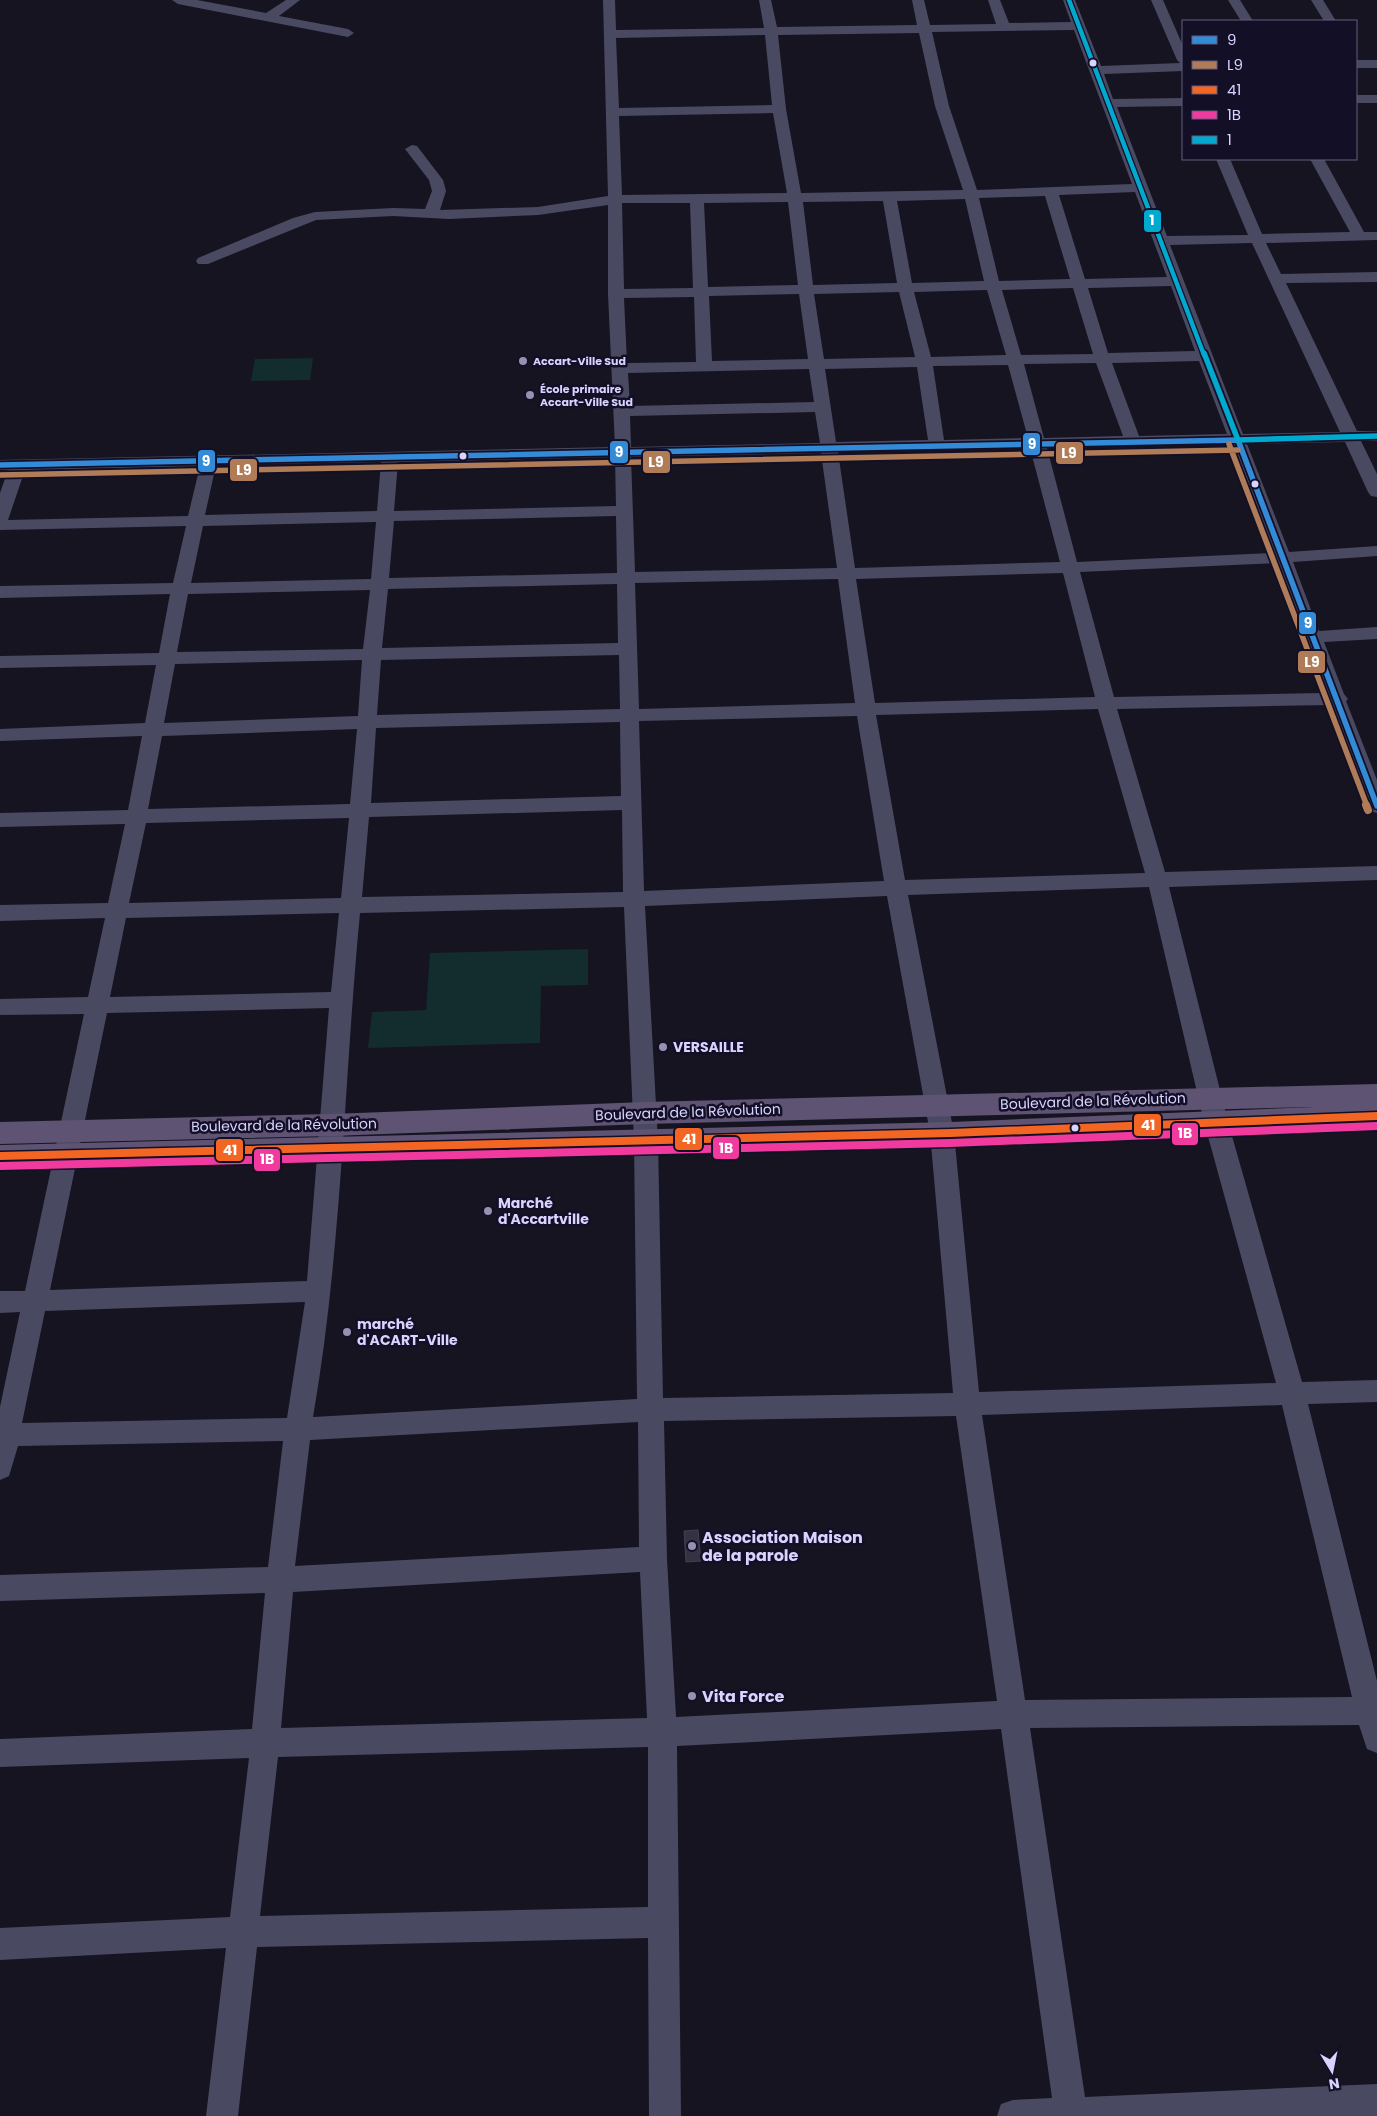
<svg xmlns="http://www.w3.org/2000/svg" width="1377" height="2116" font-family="Poppins,sans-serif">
  <rect width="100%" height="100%" fill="#161421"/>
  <path fill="#132c2d" d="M313 358 310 380 251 381 255 359Z
    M588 949V985L541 986 540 1043 368 1048 372 1012 426 1010 430 953Z"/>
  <path fill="#343243" stroke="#433f54" d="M698 1530 701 1561 686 1562 684 1531Z"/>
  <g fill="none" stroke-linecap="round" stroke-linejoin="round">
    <path fill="#4a4962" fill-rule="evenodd" d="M172 0H197L266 13 286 0H300L279 16 348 29 354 33 348 37 178 4Z
      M603 0H615L616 30 764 28 759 0H771L777 27 917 25 912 0H924L930 25 996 24 988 0H1000L1009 23 1071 22 1063 0H1075L1101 66 1180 63 1177 60 1151 0H1163L1183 46V71L1104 74 1113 99 1183 98V106L1117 107 1167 236 1248 235 1216 159H1230L1262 234 1350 232 1310 159H1324L1364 232H1377V240L1266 243 1281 274 1377 272V282L1286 283 1357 431H1377V441H1361L1377 474V497L1371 496 1368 492 1345 442 1247 444 1289 552 1377 546V556L1293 562 1319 631 1377 627V639L1324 642 1344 694 1348 699 1346 701 1377 780V813L1370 811 1367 806 1329 705 1117 709 1165 872 1377 866V880L1169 887 1228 1122 1302 1382 1377 1380V1402L1308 1404 1377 1681V1753L1367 1749 1359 1725 1030 1728 1085 2097 1377 2084V2116H997L1001 2104 1013 2100 1052 2098 1001 1729 677 1746 681 2116H649L648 1938 257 1947 238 2116H206L226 1948 0 1960V1928L230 1917 249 1758 0 1767V1739L252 1729 265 1593 0 1601V1575L268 1567 283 1441 18 1446 9 1476 0 1480V1407L20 1312 0 1313V1291H25L84 1014 0 1015V999L88 997 105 918 0 921V905L108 903 125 824 0 827V813L128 810 142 736 0 741V729L145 723 156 665 0 668V656L159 653 170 594 0 598V586L173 583 186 526 0 530V493L8 470H0V460L615 447 608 294V205L538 215 449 219 393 216 316 220 208 264H198L196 261 198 258 293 218 315 212 393 208 425 209 432 191 429 180 405 149 412 145 417 146 443 180 446 191 440 210 538 207 608 196ZM1074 30 1132 184 977 190 949 106 932 32ZM919 33 935 106 963 190 801 193 786 109 778 35ZM765 35 772 105 619 108 616 38ZM773 113 787 193 622 195 619 116ZM1135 192 1167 277 1085 279 1059 195ZM1045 196 1070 279 999 281 979 198ZM965 199 984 281 912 283 897 201ZM883 201 897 283 813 285 803 202ZM788 202 798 285 708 287 704 203ZM622 203H690L693 288 624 289ZM1252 243 1340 432 1243 434 1170 245ZM1171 286 1195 351 1108 353 1088 288ZM1073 288 1093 354 1021 355 1002 290ZM987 290 1006 355 931 357 914 292ZM899 292 915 357 824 359 814 294ZM799 294 808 359 712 361 709 296ZM694 297 696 362 627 363 624 298ZM1199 361 1227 434 1139 436 1112 363ZM1096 363 1123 436 1044 438 1024 364ZM1008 365 1028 438 944 440 933 366ZM917 367 928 440 836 442 825 369ZM809 369 814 402 630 406 628 373ZM815 412 820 443 631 447 630 416ZM1230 444 1271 553 1077 562 1047 448ZM1030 448 1060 562 855 568 838 452ZM821 453 837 568 635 572 631 457ZM615 457 616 506 394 511 398 462ZM381 462 377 511 205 515 216 465ZM200 466 188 516 8 520 25 470ZM616 516 617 573 389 578 394 521ZM376 522 371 579 191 583 203 526ZM1275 563 1324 693 1114 697 1080 572ZM1063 573 1095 697 875 703 856 579ZM838 579 855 703 639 709 635 583ZM617 584 618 643 382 648 388 589ZM370 590 363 649 177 652 188 594ZM619 655 620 709 377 715 381 660ZM362 660 358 716 164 723 175 664ZM1098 709 1145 873 905 880 876 715ZM857 716 884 881 644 891 639 721ZM620 722 621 796 371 803 376 728ZM357 729 350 804 148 809 162 736ZM622 810 623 892 362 897 369 817ZM349 818 341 898 129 903 146 823ZM1149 887 1204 1122 1276 1383 979 1392 954 1133 908 895ZM887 896 930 1133 953 1393 663 1398 658 1141 645 906ZM624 907 634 1141 637 1399 313 1417C342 1250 344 1080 360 913ZM339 913 331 992 110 997 126 918ZM329 1008 307 1281 50 1290 107 1013ZM305 1302 287 1418 22 1423 45 1311ZM1282 1405 1352 1697 1025 1700 982 1415ZM956 1416 997 1701 676 1717 667 1559 664 1421ZM638 1422 639 1547 295 1566 310 1440ZM640 1572 647 1718 281 1728 293 1592ZM648 1747V1907L260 1916 278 1757Z
      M1228 0H1240L1253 21H1241Z
      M1311 0H1323L1336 21H1324Z
      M1356 60H1377V68H1356Z
      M1356 95H1377V103H1356Z"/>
    <path fill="#5e5373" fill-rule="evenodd" d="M1377 1084V1127L951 1144 0 1167V1145L951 1122 1314 1107 645 1124 331 1136 0 1144V1122L331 1114 645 1102Z"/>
    <g stroke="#130f26" stroke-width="9">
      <path id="bus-1" d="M1238 440 1377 806
        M0 465 1238 440"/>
    </g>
    <g stroke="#130f26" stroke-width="9">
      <path id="bus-2-far1" d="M1229 444 1367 806
        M0 475 1238 450"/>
    </g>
    <g stroke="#130f26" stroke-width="11">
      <path id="bus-2" d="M1366 805 1368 810"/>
    </g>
    <g stroke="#130f26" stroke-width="11">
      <path id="bus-3" d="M0 1156 951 1133 1377 1116"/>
    </g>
    <g stroke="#130f26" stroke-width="11">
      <path id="bus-4" d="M0 1166 951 1143 1377 1126"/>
    </g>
    <g stroke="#130f26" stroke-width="7">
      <path id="bus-5-far1" d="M1069 0 1204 355"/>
    </g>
    <g stroke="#130f26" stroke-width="9">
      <path id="bus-5" d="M1204 353 1238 440
        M1238 440 1377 436"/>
    </g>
    <use href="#bus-1" stroke="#338bd7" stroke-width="5.5"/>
    <use href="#bus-2-far1" stroke="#b07c57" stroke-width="5.5"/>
    <use href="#bus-2" stroke="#b07c57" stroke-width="8"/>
    <use href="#bus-3" stroke="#f26522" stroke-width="8"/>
    <use href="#bus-4" stroke="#f13a9d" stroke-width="8"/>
    <use href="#bus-5-far1" stroke="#00a9ce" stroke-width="4.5"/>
    <use href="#bus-5" stroke="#00a9ce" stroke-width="5.5"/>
  </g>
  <g fill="#d9d4ff" stroke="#130f26" stroke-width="2">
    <circle cx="1093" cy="63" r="4.5"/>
    <circle cx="463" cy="456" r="4.5"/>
    <circle cx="1255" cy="484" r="4.5"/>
    <circle cx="1075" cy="1128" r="4.5"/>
  </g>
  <g fill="#9591b1" stroke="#130f26" stroke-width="2">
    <circle cx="523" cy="361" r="5"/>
    <circle cx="530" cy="395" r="5"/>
    <circle cx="663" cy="1047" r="5"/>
    <circle cx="488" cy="1211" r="5"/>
    <circle cx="347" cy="1332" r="5"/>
    <circle cx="692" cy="1546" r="5"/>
    <circle cx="692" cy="1696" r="5"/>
  </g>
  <g text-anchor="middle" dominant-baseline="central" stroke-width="5" stroke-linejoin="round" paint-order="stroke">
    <g font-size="11" font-weight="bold" fill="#d9d4ff" stroke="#130f26" text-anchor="start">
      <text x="533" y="361">Accart-Ville Sud</text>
      <text x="540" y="389">École primaire<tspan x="540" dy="13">Accart-Ville Sud</tspan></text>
    </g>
    <g font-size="14" font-weight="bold" fill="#d9d4ff" stroke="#130f26" text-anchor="start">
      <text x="673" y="1047">VERSAILLE</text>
      <text x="498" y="1203">Marché<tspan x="498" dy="16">d'Accartville</tspan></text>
      <text x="357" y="1324">marché<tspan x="357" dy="16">d'ACART-Ville</tspan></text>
    </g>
    <g font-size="14" fill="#d9d4ff" stroke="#130f26">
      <text transform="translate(1093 1101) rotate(-2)">Boulevard de la Révolution</text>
      <text transform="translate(688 1112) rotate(-2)">Boulevard de la Révolution</text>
      <text transform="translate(284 1125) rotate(-1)">Boulevard de la Révolution</text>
    </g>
    <g font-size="16" font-weight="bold" fill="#d9d4ff" stroke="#130f26" text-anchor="start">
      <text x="702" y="1537">Association Maison<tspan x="702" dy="18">de la parole</tspan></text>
      <text x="702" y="1696">Vita Force</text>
    </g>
  </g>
  <g stroke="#130f26" stroke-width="2">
    <rect x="1143" y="209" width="19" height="24" rx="5" fill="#00a9ce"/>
    <rect x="1022" y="432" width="19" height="24" rx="5" fill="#338bd7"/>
    <rect x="609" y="440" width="20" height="24" rx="5" fill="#338bd7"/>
    <rect x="1055" y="441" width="29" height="24" rx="5" fill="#b07c57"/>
    <rect x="197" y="449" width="19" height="24" rx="5" fill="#338bd7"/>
    <rect x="642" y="450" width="29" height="24" rx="5" fill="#b07c57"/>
    <rect x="229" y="458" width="29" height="24" rx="5" fill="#b07c57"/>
    <rect x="1298" y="611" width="19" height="24" rx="5" fill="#338bd7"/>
    <rect x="1297" y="650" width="29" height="24" rx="5" fill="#b07c57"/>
    <rect x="1133" y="1113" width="29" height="24" rx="5" fill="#f26522"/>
    <rect x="1171" y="1122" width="28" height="24" rx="5" fill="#f13a9d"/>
    <rect x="674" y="1127" width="29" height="24" rx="5" fill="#f26522"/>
    <rect x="712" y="1136" width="28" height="24" rx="5" fill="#f13a9d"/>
    <rect x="215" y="1138" width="29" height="24" rx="5" fill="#f26522"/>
    <rect x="253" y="1148" width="28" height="24" rx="5" fill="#f13a9d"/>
  </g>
  <g font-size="14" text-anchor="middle" font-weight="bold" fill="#fff">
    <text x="1152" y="225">1</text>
    <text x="1032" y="449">9</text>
    <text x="619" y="457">9</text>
    <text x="1069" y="458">L9</text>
    <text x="206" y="466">9</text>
    <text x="656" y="467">L9</text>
    <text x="244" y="475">L9</text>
    <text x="1308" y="628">9</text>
    <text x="1312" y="667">L9</text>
    <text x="1148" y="1130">41</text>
    <text x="1185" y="1138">1B</text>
    <text x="689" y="1144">41</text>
    <text x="726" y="1153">1B</text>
    <text x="230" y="1155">41</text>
    <text x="267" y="1164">1B</text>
  </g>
  <rect x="1182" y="20" width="175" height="140" fill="#130f26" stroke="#625e7d"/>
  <rect x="1192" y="36" width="25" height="8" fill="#338bd7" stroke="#625e7d"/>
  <text x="1227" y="45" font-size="15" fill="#d9d4ff">9</text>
  <rect x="1192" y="61" width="25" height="8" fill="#b07c57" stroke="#625e7d"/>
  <text x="1227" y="70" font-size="15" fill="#d9d4ff">L9</text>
  <rect x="1192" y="86" width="25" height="8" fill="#f26522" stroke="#625e7d"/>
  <text x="1227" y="95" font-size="15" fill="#d9d4ff">41</text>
  <rect x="1192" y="111" width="25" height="8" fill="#f13a9d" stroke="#625e7d"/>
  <text x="1227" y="120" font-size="15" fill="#d9d4ff">1B</text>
  <rect x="1192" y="136" width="25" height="8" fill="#00a9ce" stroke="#625e7d"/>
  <text x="1227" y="145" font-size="15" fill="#d9d4ff">1</text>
  <g transform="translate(1332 2071) rotate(170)" stroke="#130f26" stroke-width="4" paint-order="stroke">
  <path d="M0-4L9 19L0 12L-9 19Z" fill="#d9d4ff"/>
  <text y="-8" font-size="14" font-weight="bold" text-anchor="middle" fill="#d9d4ff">N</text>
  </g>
</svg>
